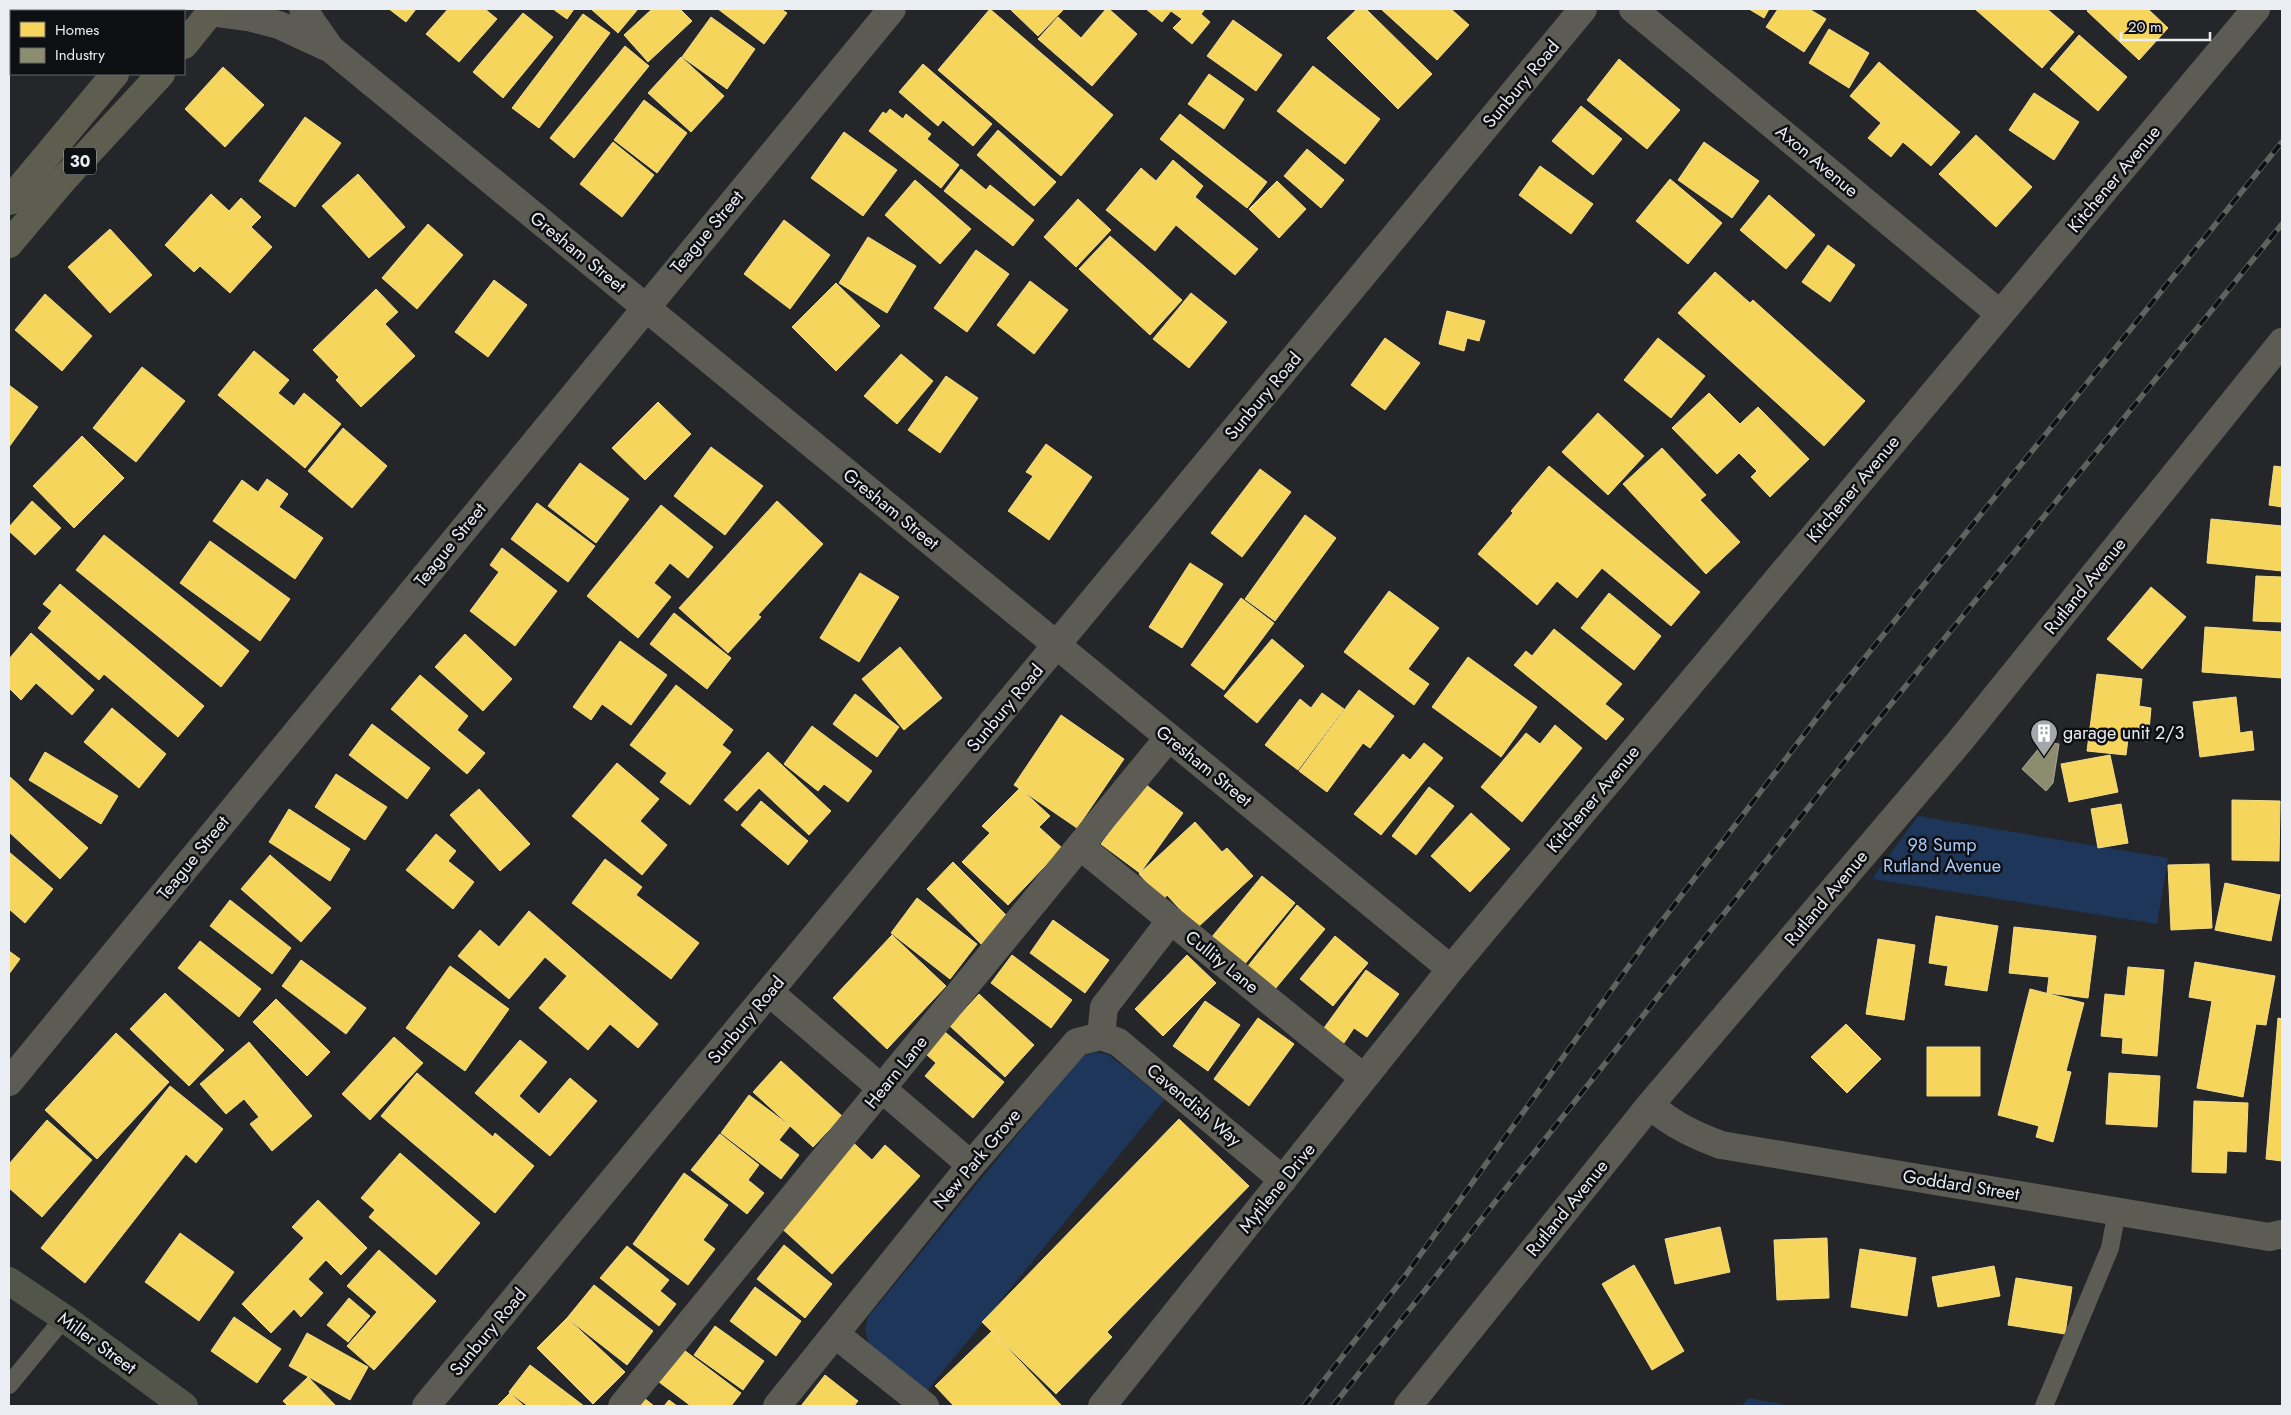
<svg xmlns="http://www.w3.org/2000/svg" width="2291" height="1415" font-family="Jost,sans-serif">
  <rect width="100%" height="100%" fill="#242629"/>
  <path fill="#1d365a" d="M1918 816 2168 858 2157 924 1872 879Z
    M1096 1052 1109 1055 1165 1099 926 1392 869 1344 865 1329 868 1317 1082 1056Z
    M1749 1398 1792 1406H1741Z"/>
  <path fill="#f6d55c" stroke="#f2dc89" d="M59 9H94L92 11H57Z
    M389 9H416L406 22Z
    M448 9H485L497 19 459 62 426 34Z
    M553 9H574L567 19Z
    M591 9H638L618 33Z
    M652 9H680L692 21 648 62 624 35Z
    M718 9H781L787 13 764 44Z
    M990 9 1113 115 1061 176 938 70Z
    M1010 9H1064L1038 36Z
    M1106 9H1109L1137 34 1092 86 1038 39 1058 17 1081 38Z
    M1146 9H1205L1201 14 1210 22 1192 44 1173 28 1182 19 1171 11 1162 22Z
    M1357 9H1366L1432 74 1398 109 1327 38Z
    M1381 9H1451L1469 25 1437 60Z
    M1749 9H1769L1764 18Z
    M1778 9H1809L1826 19 1804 52 1766 27Z
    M1975 9H2047L2074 32 2042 68Z
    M2089 9H2148L2168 28 2139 60 2087 11Z
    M523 13 553 37 503 98 473 72Z
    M583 14 610 33 539 128 512 108Z
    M711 17 755 49 727 89 682 57Z
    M1233 20 1282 55 1256 91 1207 56Z
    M1829 29 1869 53 1849 88 1809 63Z
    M2079 35 2127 77 2098 111 2050 69Z
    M625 46 649 66 574 158 550 138Z
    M681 57 724 96 691 132 648 93Z
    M1619 59 1680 110 1647 149 1587 100Z
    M1879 62 1960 132 1931 166 1903 142 1891 157 1868 138 1881 123 1850 96Z
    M923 64 992 124 973 146 943 120 938 126 899 92Z
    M1313 66 1380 119 1345 164 1277 111Z
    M223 67 264 105 225 147 185 109Z
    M1209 74 1244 99 1224 129 1188 104Z
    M2034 93 2079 122 2054 160 2009 130Z
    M644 100 687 133 657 173 614 140Z
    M1581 106 1622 139 1593 175 1552 141Z
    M890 109 903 119 906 114 931 134 927 139 959 165 941 188 869 131 883 112 886 114Z
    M1180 114 1267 182 1247 208 1160 139Z
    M305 117 341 143 295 207 259 181Z
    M998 130 1056 182 1034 206 977 155Z
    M844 132 897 170 863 216 811 178Z
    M1976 135 2032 187 1996 227 1939 174Z
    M613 142 654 175 622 217 580 184Z
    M1704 142 1759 181 1732 218 1678 180Z
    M1307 149 1344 180 1321 208 1284 176Z
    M1173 160 1203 186 1195 197 1258 249 1235 275 1176 225 1155 251 1106 210 1141 168 1156 181Z
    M1540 166 1593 204 1571 234 1519 195Z
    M961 169 986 190 990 185 1034 220 1013 246 944 191Z
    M358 174 405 227 369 258 322 206Z
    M1670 179 1722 223 1688 264 1636 221Z
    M915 180 971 229 940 264 885 215Z
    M1277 181 1306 209 1279 238 1249 209Z
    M211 194 229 211 241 198 261 217 251 227 272 247 230 293 200 266 194 272 165 245Z
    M1769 195 1815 235 1786 269 1740 230Z
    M1078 199 1111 230 1076 267 1044 237Z
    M784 220 830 255 790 309 744 274Z
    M428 224 463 255 417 309 382 278Z
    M110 229 152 275 110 313 68 267Z
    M1110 236 1182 300 1150 335 1079 269Z
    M868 237 916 266 887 313 839 283Z
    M1828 245 1855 265 1830 302 1802 282Z
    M976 250 1009 274 967 332 934 308Z
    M1715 272 1750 303 1753 300 1865 401 1824 446 1678 313Z
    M494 280 527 305 488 357 455 332Z
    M1030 281 1068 310 1034 354 997 325Z
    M836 283 880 326 836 371 792 327Z
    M376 289 398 312 385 324 415 356 361 407 336 380 339 377 313 350Z
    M1191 293 1227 322 1189 368 1153 339Z
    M45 294 92 336 62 371 15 330Z
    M1447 311 1485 321 1479 341 1467 338 1464 351 1439 344Z
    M1385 338 1420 363 1385 410 1351 385Z
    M1658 338 1705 376 1671 418 1624 380Z
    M254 351 289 380 278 393 294 406 304 393 341 424 305 468 218 395Z
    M901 354 933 381 897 424 864 396Z
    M142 367 185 401 136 462 93 428Z
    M946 376 978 398 940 453 908 430Z
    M9 385 38 407 9 447Z
    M1709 393 1740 424 1758 407 1809 459 1770 497 1751 477 1757 471 1739 453 1717 474 1672 428Z
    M658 402 691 434 645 480 612 448Z
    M1598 413 1644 456 1608 495 1562 452Z
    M343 428 387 466 352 508 308 471Z
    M82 436 124 478 74 528 33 486Z
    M1046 444 1092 477 1049 540 1008 511 1033 476 1026 472Z
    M711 447 763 486 725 535 674 496Z
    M1662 448 1706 495 1700 500 1740 542 1706 574 1623 484Z
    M580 463 629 499 596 543 548 506Z
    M1549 466 1700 592 1671 626 1602 568 1577 598 1557 581 1537 605 1478 554 1513 513 1511 511Z
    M2274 466 2282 467V507L2269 505Z
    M1260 469 1291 492 1242 557 1211 533Z
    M267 479 288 494 279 507 323 538 295 579 213 521 242 480 258 492Z
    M32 501 61 528 35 555 9 531V527Z
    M777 501 823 544 758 615 761 617 728 653 679 608Z
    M537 503 595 546 568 582 511 539Z
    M661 505 713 547 688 578 670 563 654 583 671 597 638 638 587 596Z
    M1305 515 1336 538 1275 621 1245 599Z
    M2211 519 2282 526V571L2207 563Z
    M104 535 249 651 221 687 76 570Z
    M210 541 290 599 260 641 180 583Z
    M502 548 557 591 515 646 470 611 499 572 490 565Z
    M1190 563 1223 584 1182 648 1149 627Z
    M860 573 899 597 859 662 820 638Z
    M2256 576 2282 577V622L2253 621Z
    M60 584 204 706 178 737 104 674 99 680 38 628 52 611 43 604Z
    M2151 587 2186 617 2142 669 2107 639Z
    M1389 591 1439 628 1408 669 1429 684 1414 705 1344 652Z
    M1609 593 1661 636 1634 670 1581 628Z
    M1241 598 1274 623 1224 690 1191 665Z
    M674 613 731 658 707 689 650 644Z
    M2205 627 2282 632V678L2202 672Z
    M1554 629 1622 684 1605 704 1624 719 1606 740 1514 665 1526 651 1532 656Z
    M31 633 94 690 72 715 36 683 21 700 9 688V659Z
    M465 634 512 679 483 711 435 667Z
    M1272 639 1304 666 1257 723 1224 696Z
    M620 641 667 675 631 725 602 704 591 720 573 707Z
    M900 647 942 698 904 730 862 679Z
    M1468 657 1537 707 1501 757 1432 707Z
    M2097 674 2142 679 2139 706 2151 708 2148 741 2128 739 2126 755 2087 751Z
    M420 675 468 716 457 730 485 753 467 774 391 709Z
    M676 685 733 730 722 745 731 752 690 805 660 782 667 773 630 745Z
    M1359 690 1394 716 1370 748 1363 743 1327 792 1299 771Z
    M1322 693 1344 709 1298 770 1265 745 1300 699 1311 708Z
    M855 694 899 727 877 757 833 724Z
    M2236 697 2240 733 2252 731 2254 750 2200 757 2193 702Z
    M112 708 166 754 139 788 84 742Z
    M1061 715 1124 759 1077 828 1014 785Z
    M372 724 430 768 407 799 349 755Z
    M1555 725 1582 748 1522 822 1481 787 1526 733 1540 744Z
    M812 726 872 771 848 802 824 784 818 791 784 764Z
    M1424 743 1443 758 1381 835 1354 814 1403 754 1410 760Z
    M45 752 118 796 101 824 29 780Z
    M768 752 831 811 809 835 759 788 737 811 724 800Z
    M2110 755 2118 792 2069 802 2061 764Z
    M617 763 659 799 640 821 667 845 642 875 572 816Z
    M336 774 387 807 365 840 315 807Z
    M9 776 88 848 60 879 9 832Z
    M1145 784 1183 813 1140 873 1101 844Z
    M1429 787 1454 806 1416 855 1392 836Z
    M1020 788 1050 816 1039 827 1062 848 1008 905 962 862 990 833 982 826Z
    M479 789 530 844 500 871 450 815Z
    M2232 800 2280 801 2279 861 2232 860Z
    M761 801 808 841 788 865 741 825Z
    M2121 804 2128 843 2098 848 2091 809Z
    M289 809 350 849 330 881 269 842Z
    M1471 813 1510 849 1470 892 1431 856Z
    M1195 822 1222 852 1227 848 1253 876 1197 928 1167 895 1163 900 1139 874Z
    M436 834 456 851 448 861 474 882 453 909 406 870Z
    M9 852 53 889 25 923 9 909Z
    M270 855 331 908 301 942 241 889Z
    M605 859 642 887 636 895 699 943 671 979 572 903Z
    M953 862 1011 920 984 947 927 889Z
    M2209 864 2212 928 2171 930 2168 865Z
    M1262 876 1295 903 1244 965 1211 938Z
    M2225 883 2280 895 2271 941 2215 930Z
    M917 898 977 944 950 979 891 933Z
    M230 900 291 948 272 974 210 926Z
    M1297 905 1325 929 1275 989 1248 966Z
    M529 911 658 1024 638 1048 610 1024 588 1050 539 1008 567 976 545 957 509 999 458 956 480 930 499 947Z
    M1936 916 1998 926 1987 991 1945 985 1948 966 1929 963Z
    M1053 920 1109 960 1085 993 1030 953Z
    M2014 927 2096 936 2088 998 2047 993 2049 977 2009 973Z
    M892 935 946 986 887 1049 833 998Z
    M1335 936 1368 963 1333 1006 1300 979Z
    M1878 939 1915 945 1904 1020 1866 1014Z
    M200 941 261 989 239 1017 178 968Z
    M9 951 20 959 9 974Z
    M1012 955 1072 1000 1051 1028 991 983Z
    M1187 955 1216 983 1163 1036 1135 1009Z
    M301 960 366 1008 346 1034 282 986Z
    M2195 962 2275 976 2266 1025 2256 1024 2243 1097 2197 1088 2212 1001 2189 997Z
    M450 966 509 1009 465 1071 406 1028Z
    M2128 967 2164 970 2157 1056 2122 1053 2123 1038 2101 1036 2105 994 2125 996Z
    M1366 970 1399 994 1367 1037 1354 1028 1344 1043 1324 1028Z
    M2030 989 2084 1003 2066 1071 2071 1072 2053 1142 2036 1137 2039 1126 1998 1115Z
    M165 993 224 1050 189 1086 130 1029Z
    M979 994 1034 1045 1005 1077 950 1026Z
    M276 999 330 1052 307 1076 253 1022Z
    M1205 1001 1240 1025 1208 1071 1173 1046Z
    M1258 1018 1294 1044 1249 1106 1214 1079Z
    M2278 1018 2282 1019V1161L2266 1159Z
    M1846 1024 1881 1059 1847 1093 1811 1057Z
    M945 1032 1004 1082 973 1118 925 1076 936 1063 926 1054Z
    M116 1033 169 1082 97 1159 45 1110Z
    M394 1037 423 1063 370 1120 342 1094Z
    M520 1040 547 1062 519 1096 539 1114 570 1078 597 1101 550 1156 475 1093Z
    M249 1042 312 1116 272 1151 250 1124 259 1117 244 1099 226 1114 200 1084Z
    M1927 1047H1980V1096H1927Z
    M781 1061 842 1116 813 1147 753 1092Z
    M417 1073 493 1137 495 1133 534 1166 495 1213 381 1116Z
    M2109 1073 2160 1076 2157 1127 2106 1124Z
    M170 1086 223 1129 196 1163 186 1154 85 1283 41 1248Z
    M749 1095 790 1126 779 1140 799 1155 781 1179 721 1133Z
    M2194 1101 2248 1103 2246 1152 2227 1151 2226 1173 2192 1172Z
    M1179 1119 1249 1186 1107 1332 1112 1337 1056 1394 982 1322Z
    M47 1120 92 1160 42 1217 9 1188V1164Z
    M720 1134 759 1165 748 1180 764 1193 747 1214 691 1170Z
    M848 1138 872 1160 885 1145 920 1176 832 1274 778 1225Z
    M400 1153 480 1223 436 1275 369 1217 375 1210 361 1198Z
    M684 1173 728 1205 703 1240 715 1249 688 1285 633 1244Z
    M318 1200 367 1248 341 1275 326 1260 308 1279 323 1293 301 1317 294 1309 271 1333 242 1304 304 1238 292 1227Z
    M1720 1227 1730 1272 1675 1284 1665 1239Z
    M180 1233 234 1272 199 1321 145 1282Z
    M1827 1238 1829 1298 1777 1300 1774 1240Z
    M784 1245 832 1284 805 1318 757 1279Z
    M627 1246 669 1280 660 1291 676 1304 659 1326 600 1278Z
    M1860 1249 1916 1258 1907 1316 1851 1307Z
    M379 1250 436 1301 374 1370 347 1346 377 1312 347 1286Z
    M1634 1265 1684 1351 1652 1370 1602 1284Z
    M1994 1266 2000 1296 1938 1307 1932 1277Z
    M2016 1278 2072 1287 2065 1334 2008 1325Z
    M594 1285 653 1331 627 1365 567 1318Z
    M755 1287 801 1321 776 1356 730 1321Z
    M349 1298 370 1316 348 1342 327 1325Z
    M234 1317 281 1349 257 1383 211 1351Z
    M567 1318 625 1372 593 1404 537 1348Z
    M715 1326 764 1361 743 1390 694 1355Z
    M992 1331 1061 1405 1060 1406H954L935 1386Z
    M307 1333 368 1367 350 1400 289 1366Z
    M680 1347 741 1393 731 1406H691L655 1379Z
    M530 1365 584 1406H528L509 1392Z
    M825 1375 858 1401 854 1406H801Z
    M308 1377 336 1406H288L283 1401Z
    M510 1393 524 1406H497Z
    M639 1394 654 1406H629Z
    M669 1400 677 1406H664Z"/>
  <path fill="#8c8c6e" stroke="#a8a996" d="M2044 742 2059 744 2053 783 2046 791 2022 769Z"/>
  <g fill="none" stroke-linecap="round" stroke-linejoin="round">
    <path stroke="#5c5c55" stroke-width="18" d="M9 1385 64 1318
      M2044 1406 2110 1248 2117 1211"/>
    <path stroke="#5c5c55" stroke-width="28" d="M303 9 330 48
      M1633 9 2000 314
      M210 12 248 17 279 25 331 49 1451 969
      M1080 846 1364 1078
      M769 992 971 1165
      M1101 1036 1118 1042 1283 1180
      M9 1082 892 9
      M1650 1105C1671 1124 1694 1135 1721 1145L2269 1237 2282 1234
      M835 1334 925 1406
      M426 1406 1583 9
      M622 1406 1169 737
      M777 1406 971 1165 1077 1042 1101 1036 1104 1007 1171 920
      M1102 1406 1451 969 2256 9
      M1408 1406 1650 1105 1960 741 2282 342"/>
    <path stroke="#54554a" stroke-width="28" d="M9 1281 64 1318 184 1406"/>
    <path stroke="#5e5e50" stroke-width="28" d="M164 11 166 9
      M184 45 213 9
      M9 201 115 74
      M9 244 63 180 161 74"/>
    <g stroke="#62635f" stroke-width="5.5">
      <path id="rail" d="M1304 1406 1405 1276 1649 938 1829 702 2282 142
        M1333 1406 1865 736 2282 224"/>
    </g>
    <use href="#rail" stroke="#0d0f12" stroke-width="4" stroke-dasharray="11" stroke-linecap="butt"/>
  </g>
  <defs>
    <g id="building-pin" transform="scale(1.4375)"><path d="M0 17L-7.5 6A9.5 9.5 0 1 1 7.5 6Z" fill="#a5a7ac" stroke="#0d0f12"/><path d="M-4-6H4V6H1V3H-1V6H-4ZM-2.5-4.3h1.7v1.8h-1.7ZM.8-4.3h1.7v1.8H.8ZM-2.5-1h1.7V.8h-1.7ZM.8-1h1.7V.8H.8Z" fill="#fff"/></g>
  </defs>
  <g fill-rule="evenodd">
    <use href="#building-pin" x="2044" y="733"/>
  </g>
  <g text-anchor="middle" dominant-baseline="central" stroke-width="5" stroke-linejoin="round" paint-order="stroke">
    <rect fill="#0d0f12" stroke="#a8aaaf" stroke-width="1" x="64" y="147.5" width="32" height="27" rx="4"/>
    <g font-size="16" font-weight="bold" fill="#eaedf2">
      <text x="80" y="161">30</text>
    </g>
    <g font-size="18" fill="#eaedf2" stroke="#0d0f12">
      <text transform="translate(1521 84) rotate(-50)">Sunbury Road</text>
      <text transform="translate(1817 161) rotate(40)">Axon Avenue</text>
      <text transform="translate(2114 179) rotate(-50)">Kitchener Avenue</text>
      <text transform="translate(707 232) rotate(-50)">Teague Street</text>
      <text transform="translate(578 252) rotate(39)">Gresham Street</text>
      <text transform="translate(1263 396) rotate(-50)">Sunbury Road</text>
      <text transform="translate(1853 489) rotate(-50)">Kitchener Avenue</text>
      <text transform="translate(891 509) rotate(39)">Gresham Street</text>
      <text transform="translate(450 545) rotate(-51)">Teague Street</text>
      <text transform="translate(2085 586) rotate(-51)">Rutland Avenue</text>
      <text transform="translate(1005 708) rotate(-50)">Sunbury Road</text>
      <text transform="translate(1204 766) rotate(39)">Gresham Street</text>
      <text transform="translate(1593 799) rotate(-50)">Kitchener Avenue</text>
      <text transform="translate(193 858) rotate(-51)">Teague Street</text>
      <text transform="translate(1826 898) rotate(-50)">Rutland Avenue</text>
      <text transform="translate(1222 962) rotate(39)">Cullity Lane</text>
      <text transform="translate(746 1020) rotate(-50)">Sunbury Road</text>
      <text transform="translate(896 1072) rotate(-51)">Hearn Lane</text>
      <text transform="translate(1194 1105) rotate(40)">Cavendish Way</text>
      <text transform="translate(977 1159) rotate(-50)">New Park Grove</text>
      <text transform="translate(1961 1185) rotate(9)">Goddard Street</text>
      <text transform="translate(1277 1188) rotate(-51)">Mytilene Drive</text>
      <text transform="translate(1567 1208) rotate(-51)">Rutland Avenue</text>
      <text transform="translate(488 1332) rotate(-50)">Sunbury Road</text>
      <text transform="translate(97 1343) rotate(36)">Miller Street</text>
    </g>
    <g font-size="18" fill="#eaedf2" stroke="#0d0f12" text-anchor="start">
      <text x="2063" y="733">garage unit 2/3</text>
    </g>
    <g font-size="18" fill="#a6c9fa" stroke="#0d0f12">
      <text x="1942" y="845">98 Sump<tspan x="1942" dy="21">Rutland Avenue</tspan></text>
    </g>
  </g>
  <rect width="2291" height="1415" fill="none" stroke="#eaedf2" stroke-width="20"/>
  <rect x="10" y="10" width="175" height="65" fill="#0d0f12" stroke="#65686c"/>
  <rect x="20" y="22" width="25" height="15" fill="#f6d55c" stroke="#65686c"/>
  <text x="55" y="35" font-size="15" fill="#eaedf2">Homes</text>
  <rect x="20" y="48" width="25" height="15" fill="#8c8c6e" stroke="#65686c"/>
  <text x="55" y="60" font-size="15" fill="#eaedf2">Industry</text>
  <path d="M2121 32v8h89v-8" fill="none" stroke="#eaedf2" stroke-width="2.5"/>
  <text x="2128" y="32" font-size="15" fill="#eaedf2" stroke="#0d0f12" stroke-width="4" paint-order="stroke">20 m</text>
</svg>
